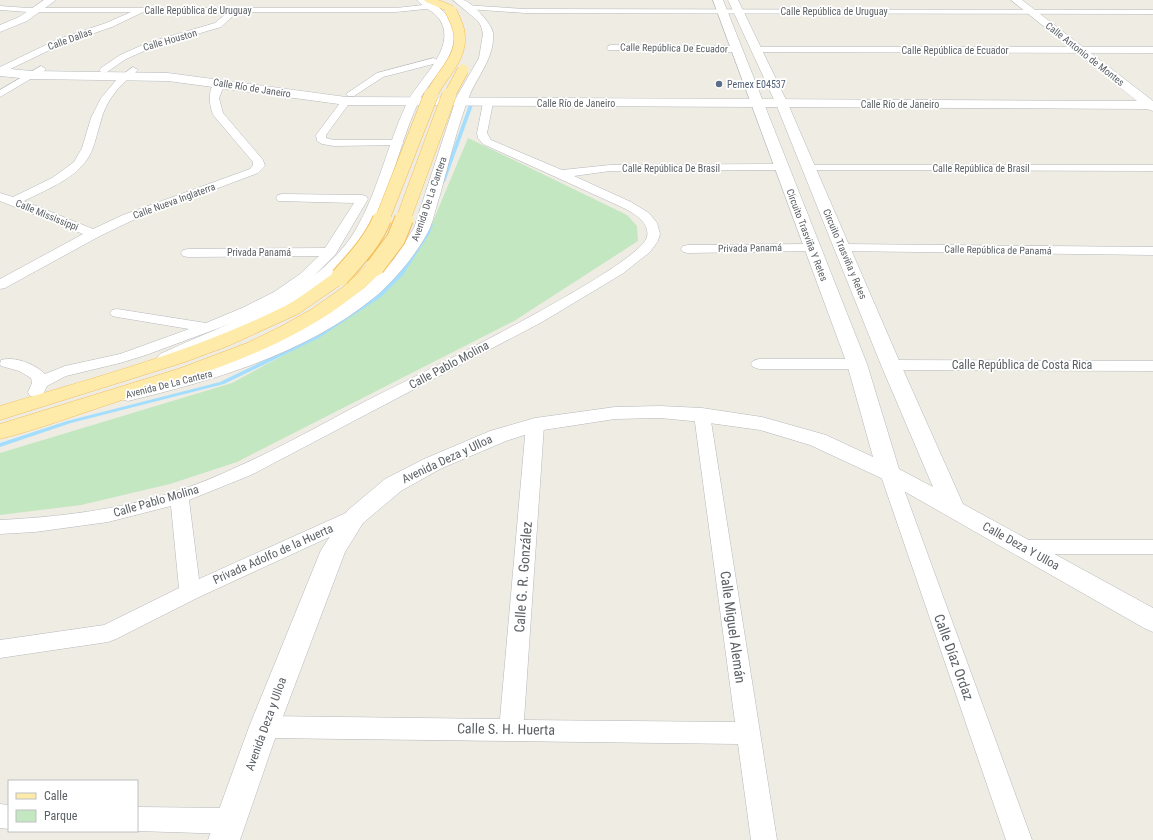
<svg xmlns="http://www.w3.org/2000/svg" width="1153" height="840" font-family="'Roboto Condensed',sans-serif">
  <rect width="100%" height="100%" fill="#efece4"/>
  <path fill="#c3e7c1" d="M468 138 627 215 637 226 638 241 514 321 237 462 170 484 81 505 0 515V453L232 383 317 337 379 296 401 274 428 233Z"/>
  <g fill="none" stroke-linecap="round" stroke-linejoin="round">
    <path fill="#a4deff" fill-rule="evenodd" d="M471 104 473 105 445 182 442 183 441 182 469 105Z
      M429 223H431L433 224 430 233 403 275 381 297 319 338 224 384 71 423 0 447V443L67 421 220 382 315 336 377 295 399 273 426 233Z"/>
    <g stroke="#b5b8bb" stroke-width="1">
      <path id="minor" d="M432 4H435V8L396 12H237L221 27 153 47 126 59 107 72H101L99 70 101 68 120 55 147 43 215 23 228 12H143L112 27 62 44 0 74V67L56 40 106 23 131 12H28L0 10V6L28 8H396Z
        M464 5 525 9 1153 10V14L525 13 467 9H464Z
        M611 45 736 46 740 49 736 52 608 50 607 48 608 46Z
        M756 47H1153V53L753 52 752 50 753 48Z
        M434 58 438 61 437 63 383 77 354 96H348L346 94 377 73Z
        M41 66 46 69 44 71 0 97V90Z
        M133 67 138 70 136 72C118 86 105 102 100 124 96 137 94 150 86 161 71 181 45 190 24 201L93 229 123 215 250 169 253 165V162L214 116C209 107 206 84 220 80L225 83 219 98 223 113 263 160 265 166 258 173 131 221 98 237 5 288 0 289V279L83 234 0 201V193L13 197 52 178 74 162 82 148 91 118 101 98 118 78Z
        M346 98 351 101 326 135V138L334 140H398L403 143 402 145 334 146 322 144 317 141 316 135 343 99Z
        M488 100 493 103 487 133 491 140 562 170 610 165 781 164 785 165 787 167 785 169 781 170 610 171 574 176 631 202 649 213 657 223 660 234 658 241 650 252 622 274 542 322 251 475 189 500 199 579 348 512 355 510 362 512 365 517 362 522 197 598 116 639 108 642 0 658V640L104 625 179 588 171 506 108 522 35 532 0 534V520C58 517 118 510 174 492 196 485 218 476 239 466 282 447 324 423 366 401 406 381 638 268 647 237 651 220 628 210 615 204L483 144 478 138 477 133 483 103Z
        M809 165H1153V171L805 170 803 168 805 166Z
        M282 194 362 195 366 196 368 199 335 255 310 280 284 298 235 322 146 355 120 363 66 376 47 386 42 396 36 397 30 396 28 392 32 383 31 378 19 371 1 366 0 364 1 360C15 356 35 364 45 374L65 366 120 354 189 329 117 317 112 316 110 313 112 310 117 309 206 323 242 308 274 292 300 274 319 256 188 257 183 256 181 253 183 250 188 249 325 248 354 203 278 201 276 198 278 195Z
        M811 244 816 245 818 248 816 251 688 253 683 252 681 249 683 246 688 245Z
        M843 244 1153 247V255L838 251 836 248 838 245Z
        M759 359H857L863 361 865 364 863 367 857 369H759L753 367 751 364 753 361Z
        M891 360 1153 361V371L891 370 885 368 883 365 885 362Z
        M702 410 708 411 710 415 777 840H751L738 744 264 738 256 734 252 727 256 720 264 716 500 719 526 425 529 421 535 420 541 421 544 425 524 720 735 722 694 415 696 411Z
        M889 467 895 469 898 473 1032 840H1006L880 473 883 469Z
        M1023 540H1153V554H1023L1016 552 1013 547 1016 542Z
        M0 804 9 805V829L0 828Z
        M137 807 231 808 240 812 244 821 240 830 231 834 137 831Z"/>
    </g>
    <g stroke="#b5b8bb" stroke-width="1">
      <path id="tertiary" d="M417 0H429C442 8 456 22 454 38 452 63 430 80 419 101 392 158 388 224 340 270 296 313 229 336 174 362L167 364 160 362 157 358 160 354C225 324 316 295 355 231 378 192 387 146 406 105 416 81 458 49 440 20 434 11 424 8 417 0Z
        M453 0C456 0 460 0 463 0 472 2 492 24 493 33 495 58 477 76 469 97 457 127 449 163 440 195 436 206 434 218 430 228 418 252 396 279 376 296 306 354 215 380 128 401L121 399 118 395 121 391 202 370 245 354 287 336 328 314 364 288 394 259 414 228 457 96 479 58 483 34 481 26 478 21Z
        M713 0H723L867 364 899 469 933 487 881 365 776 104 728 0H738L788 104 901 365 963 504 1153 608V632L1144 628 881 478 810 445 760 430 702 422 660 418 615 419 537 431 506 441 440 469 401 491 363 523 345 552 279 727 240 840H208L249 727 321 550 347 511 385 479 424 459 490 431 535 418 615 407 660 406 702 408 762 417 826 435 873 457 847 364Z"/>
    </g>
    <g stroke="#b6babe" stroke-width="1">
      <path id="secondary" d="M44 0H56L27 21 0 32V25L19 17Z
        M1011 0H1022L1153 101V111L1147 109 346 105 168 81 31 79 0 76V68L31 71 168 73 346 97 1137 101Z"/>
    </g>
    <g stroke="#f3bd5a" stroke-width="1">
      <path id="primary" d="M424 0H438L453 6 454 8 453 10H445L426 2Z
        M375 262 381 263 384 267C374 281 357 294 343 304 276 353 197 375 119 401 79 414 40 429 0 439V424L178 369 247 343 280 327 312 309 342 288 369 263Z
        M340 272 346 273 349 277 346 281 298 314 228 346 185 362 0 420V406C96 377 193 352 283 307 301 298 317 284 334 273Z"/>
    </g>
    <use href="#minor" fill="#fff" fill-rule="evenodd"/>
    <use href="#tertiary" fill="#fff" fill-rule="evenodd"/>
    <use href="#secondary" fill="#fff" fill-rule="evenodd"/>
    <use href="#primary" fill="#ffeba9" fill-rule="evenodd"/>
    <g stroke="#f3bd5a" stroke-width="12" stroke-linecap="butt">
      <path id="primary-bridge-far2" d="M431 96C440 75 464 58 459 32 458 25 454 18 451 11
        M449 96 463 70"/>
    </g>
    <g stroke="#f3bd5a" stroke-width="15" stroke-linecap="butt">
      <path id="primary-bridge-far1" d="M382 220 431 95
        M403 220 449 95"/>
    </g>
    <g stroke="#f3bd5a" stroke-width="20" stroke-linecap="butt">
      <path id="primary-bridge" d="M375 267 396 239 404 219
        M340 277C356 259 373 241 382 219"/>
    </g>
    <use href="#primary-bridge-far2" stroke="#ffeba9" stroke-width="11"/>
    <use href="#primary-bridge-far1" stroke="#ffeba9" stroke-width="14"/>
    <use href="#primary-bridge" stroke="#ffeba9" stroke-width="18"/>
  </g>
  <circle fill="#5c6f8a" stroke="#fff" stroke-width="1.5" cx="719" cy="84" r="4"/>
  <g text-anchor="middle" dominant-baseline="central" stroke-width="3.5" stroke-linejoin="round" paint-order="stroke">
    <g font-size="10" fill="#5c6165" stroke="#fff">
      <text x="198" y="10">Calle República de Uruguay</text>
      <text x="834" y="11">Calle República de Uruguay</text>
      <text transform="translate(70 39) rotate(-20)">Calle Dallas</text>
      <text transform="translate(170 40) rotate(-16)">Calle Houston</text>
      <text transform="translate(674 48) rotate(1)">Calle República De Ecuador</text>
      <text x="955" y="50">Calle República de Ecuador</text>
      <text transform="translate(1085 54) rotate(38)">Calle Antonio de Montes</text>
      <text transform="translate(252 88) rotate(9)">Calle Río de Janeiro</text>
      <text x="576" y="103">Calle Río de Janeiro</text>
      <text x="900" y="104">Calle Río de Janeiro</text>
      <text x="671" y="168">Calle República De Brasil</text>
      <text x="981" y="168">Calle República de Brasil</text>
      <text transform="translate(429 199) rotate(-71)">Avenida De La Cantera</text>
      <text transform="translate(174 201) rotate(-20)">Calle Nueva Inglaterra</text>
      <text transform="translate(47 215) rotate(22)">Calle Mississippi</text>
      <text transform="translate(807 235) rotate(69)">Circuito Trasviña Y Retes</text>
      <text transform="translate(750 248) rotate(-1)">Privada Panamá</text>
      <text transform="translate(998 250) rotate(1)">Calle República de Panamá</text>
      <text x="259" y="252">Privada Panamá</text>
      <text transform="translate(845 254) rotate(67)">Circuito Trasviña y Retes</text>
      <text transform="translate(169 384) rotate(-14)">Avenida De La Cantera</text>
    </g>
    <g font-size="10" fill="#4e5e75" stroke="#fff" text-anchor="start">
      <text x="727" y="84">Pemex E04537</text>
    </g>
    <g font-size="12" fill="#5c6165" stroke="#fff">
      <text transform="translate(449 365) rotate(-28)">Calle Pablo Molina</text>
      <text x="1022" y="365">Calle República de Costa Rica</text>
      <text transform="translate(447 459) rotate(-25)">Avenida Deza y Ulloa</text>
      <text transform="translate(156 501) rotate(-16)">Calle Pablo Molina</text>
      <text transform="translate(1021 546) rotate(29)">Calle Deza Y Ulloa</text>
      <text transform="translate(273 554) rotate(-24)">Privada Adolfo de la Huerta</text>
      <text transform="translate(266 724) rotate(-70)">Avenida Deza y Ulloa</text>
    </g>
    <g font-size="14" fill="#5c6165" stroke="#fff">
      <text transform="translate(523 577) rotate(-86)">Calle G. R. González</text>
      <text transform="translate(733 627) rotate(82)">Calle Miguel Alemán</text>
      <text transform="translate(954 657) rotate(70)">Calle Díaz Ordaz</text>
      <text transform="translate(506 729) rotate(1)">Calle S. H. Huerta</text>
    </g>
  </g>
  <rect x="8" y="780" width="130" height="52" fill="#ffffff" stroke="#bec0c1"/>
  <rect x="16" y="793" width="20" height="6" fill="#ffeba9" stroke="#bec0c1"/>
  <text x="44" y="800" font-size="12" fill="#5c6165">Calle</text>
  <rect x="16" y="810" width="20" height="12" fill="#c3e7c1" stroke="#bec0c1"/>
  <text x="44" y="820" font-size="12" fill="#5c6165">Parque</text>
</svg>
